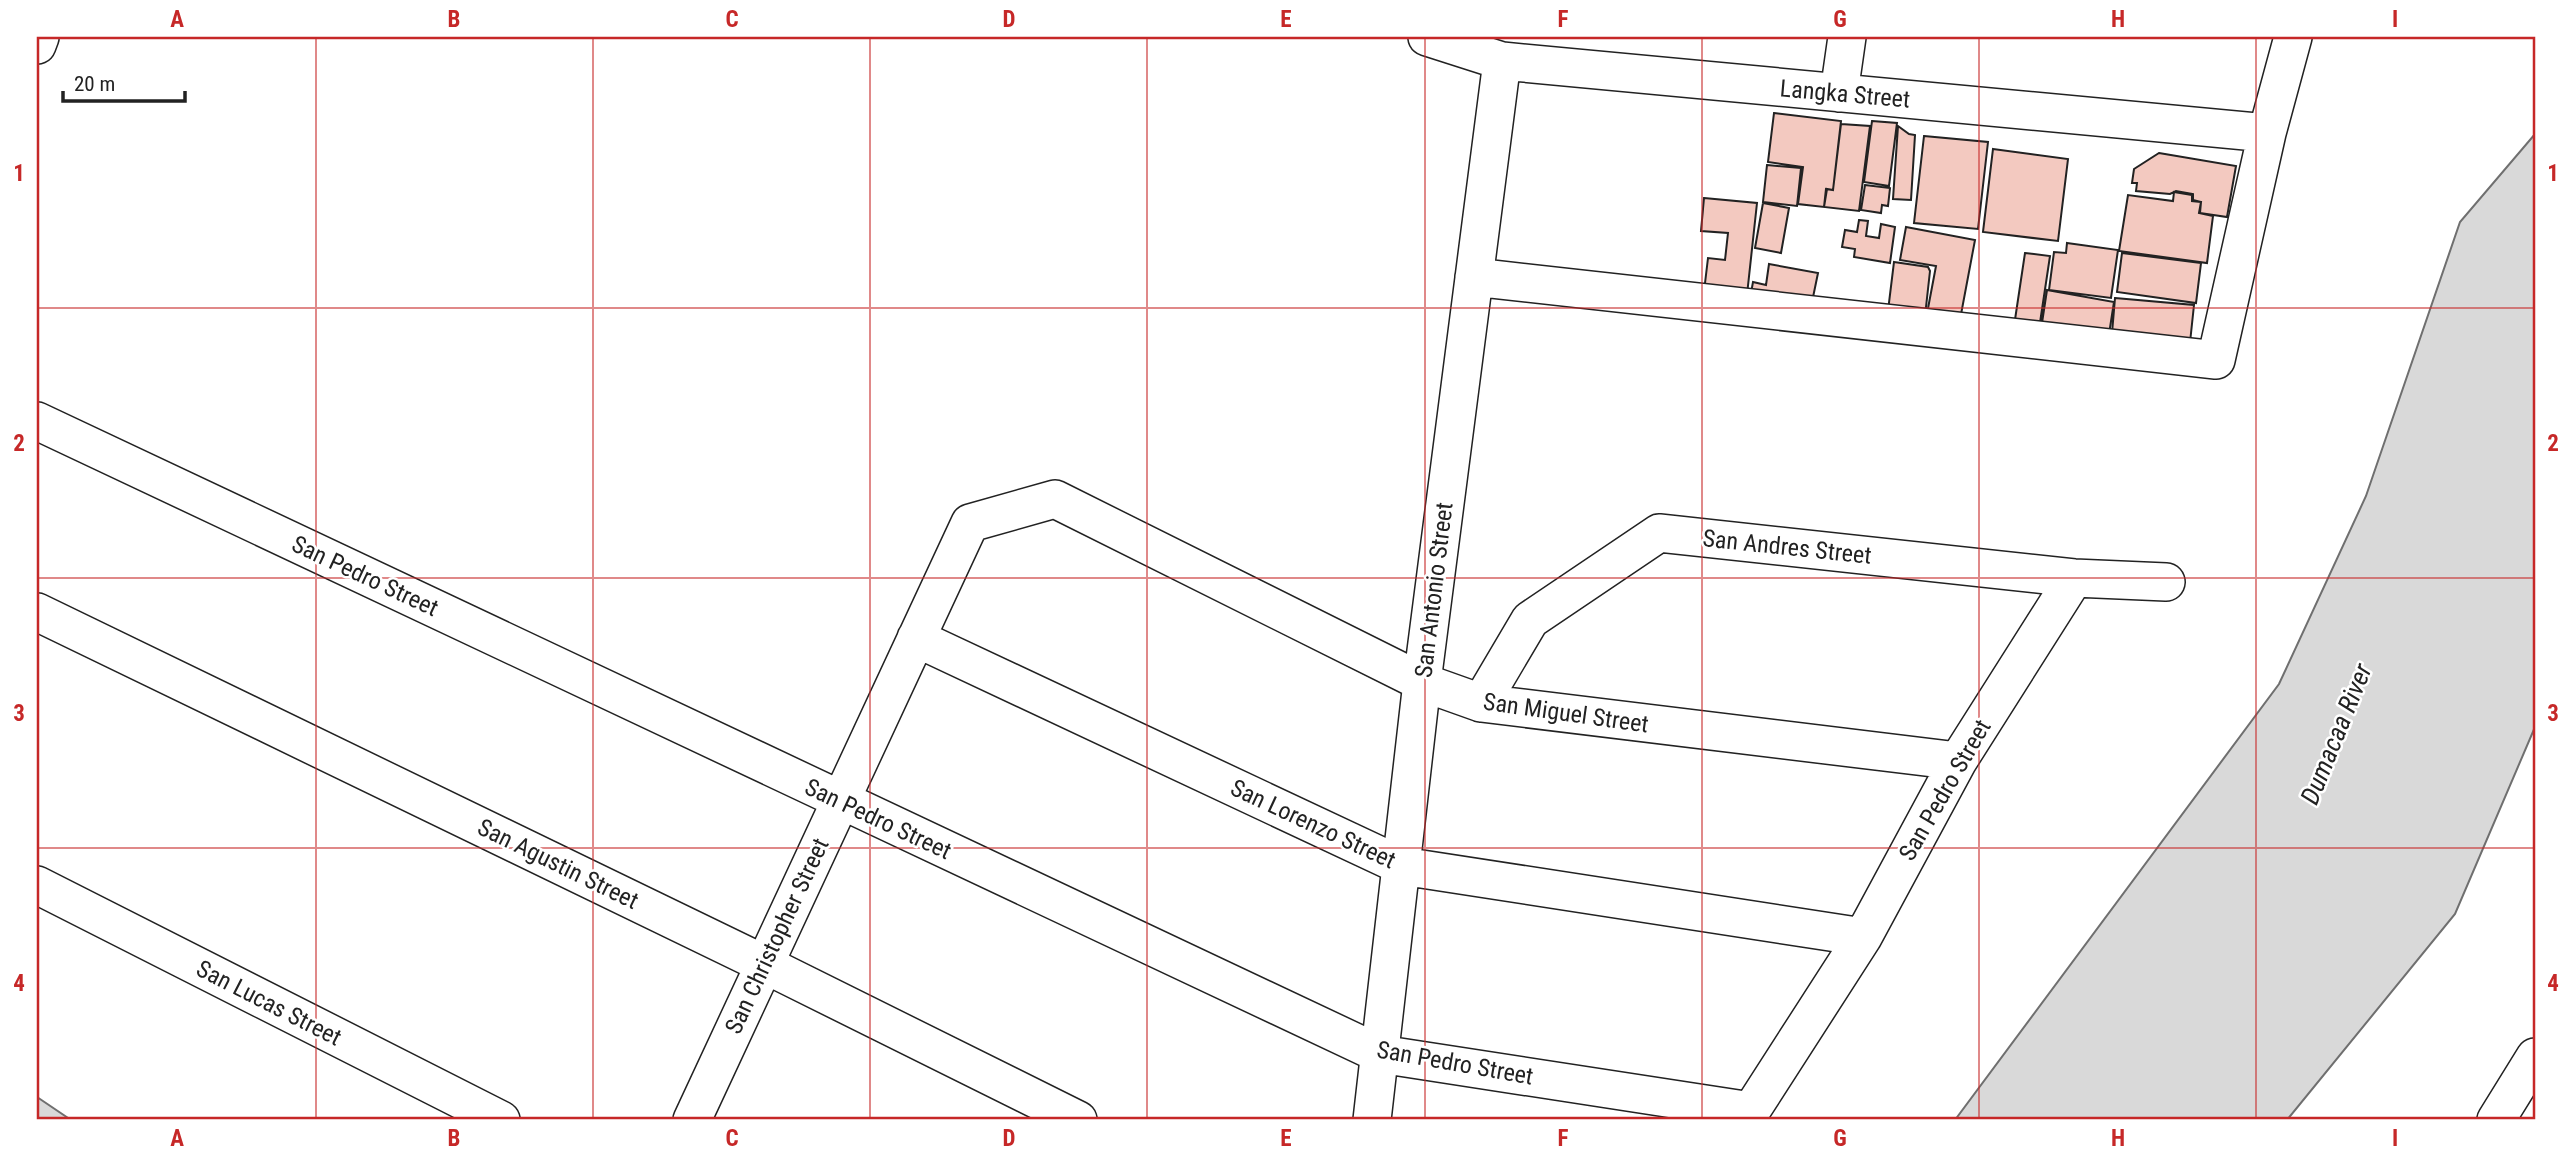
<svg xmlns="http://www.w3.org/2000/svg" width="2572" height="1157" font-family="'Roboto Condensed',sans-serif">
  <rect width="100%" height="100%" fill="#fff"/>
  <path fill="#d9d9d9" stroke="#6f6f6f" stroke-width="2" d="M2535 134V727L2455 914 2287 1120H1955L2279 684 2366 496 2460 222Z
    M37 1097 71 1120H37Z"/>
  <path fill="#f3c9c0" stroke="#222" stroke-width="2" d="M1774 113 1841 121 1833 190 1826 189 1824 207 1798 204 1803 167 1768 162Z
    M1872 121 1897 123 1889 186 1864 182Z
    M1841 124 1870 126 1859 211 1824 207 1827 189 1833 190Z
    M1898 126 1909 134 1915 135 1911 200 1893 199Z
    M1924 136 1988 142 1978 229 1914 223Z
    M1993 149 2068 159 2058 241 1983 232Z
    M2159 153 2236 166 2227 217 2200 213 2201 202 2193 200V194L2176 191 2170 194 2136 191 2137 183H2132L2134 169Z
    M1767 165 1801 168 1797 206 1763 202Z
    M1865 185 1890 188 1888 206 1882 205 1881 213 1861 210Z
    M2174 192 2192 195V201L2201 202 2199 213 2213 216 2207 263 2119 251 2128 195 2173 201Z
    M1704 198 1757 203 1746 304 1703 300 1708 258 1725 260 1728 233 1701 231Z
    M1763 203 1789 208 1781 253 1755 248Z
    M1859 220 1868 221 1866 236 1879 238 1881 224 1895 227 1890 263 1854 257 1855 249 1842 247 1845 230 1857 232Z
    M1906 227 1975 240 1959 325 1926 319 1936 266 1900 260Z
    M2067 243 2118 250 2111 298 2049 290 2054 252 2066 253Z
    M2025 253 2050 256 2038 336 2013 333Z
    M2122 253 2201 263 2196 303 2117 292Z
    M1894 262 1928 267 1930 271 1925 316 1888 311Z
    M1769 264 1818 273 1811 307 1751 293 1753 282 1766 285Z
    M2047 290 2114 302 2107 347 2040 336Z
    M2115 298 2194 305 2189 352 2111 345Z"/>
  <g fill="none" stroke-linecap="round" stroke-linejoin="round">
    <g stroke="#222" stroke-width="40">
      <path id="minor" d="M1427 37 1502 61 2267 133
        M37 45 40 37
        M1839 93 1847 37
        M1474 277 2216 360 2267 133 2293 37
        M37 421 1380 1054 1751 1111
        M37 612 764 964 1078 1120
        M916 638 1402 866 1863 937
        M1481 703 1530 620 1659 533 2074 578 2166 582
        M37 885 501 1120
        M692 1120 970 523 1055 499 1422 682 1481 703 1958 761
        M1372 1120 1422 682 1502 61
        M1742 1120 1751 1111 1863 937 1958 761 2074 578
        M2496 1120 2535 1057"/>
    </g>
    <use href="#minor" stroke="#fff" stroke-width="37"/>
  </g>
  <path fill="none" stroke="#c62828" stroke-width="2" stroke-opacity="0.55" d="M316 37V1120M593 37V1120M870 37V1120M1147 37V1120M1425 37V1120M1702 37V1120M1979 37V1120M2256 37V1120M37 308H2535M37 578H2535M37 848H2535"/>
  <g text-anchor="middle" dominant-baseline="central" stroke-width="5" stroke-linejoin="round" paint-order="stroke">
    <g font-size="24" fill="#222" stroke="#fff">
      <text transform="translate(1845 94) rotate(5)">Langka Street</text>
      <text transform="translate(1787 547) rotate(6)">San Andres Street</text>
      <text transform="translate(365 576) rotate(25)">San Pedro Street</text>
      <text transform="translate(1434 590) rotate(-83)">San Antonio Street</text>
      <text transform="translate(1566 713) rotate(8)">San Miguel Street</text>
      <text transform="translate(1945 790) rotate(-60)">San Pedro Street</text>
      <text transform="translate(878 819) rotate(25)">San Pedro Street</text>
      <text transform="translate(1313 824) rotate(25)">San Lorenzo Street</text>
      <text transform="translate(558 864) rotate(26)">San Agustin Street</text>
      <text transform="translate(777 936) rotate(-65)">San Christopher Street</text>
      <text transform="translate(269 1003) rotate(27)">San Lucas Street</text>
      <text transform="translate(1455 1063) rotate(10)">San Pedro Street</text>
    </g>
    <g font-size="26" font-style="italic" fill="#222" stroke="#fff">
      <text transform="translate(2336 734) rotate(-68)">Dumacaa River</text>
    </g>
  </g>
  <rect width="2572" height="1157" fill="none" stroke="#ffffff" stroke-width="77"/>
  <path d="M63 91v10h122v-10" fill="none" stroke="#222222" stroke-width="3.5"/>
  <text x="74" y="91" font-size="21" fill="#222222" stroke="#ffffff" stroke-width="5" paint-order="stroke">20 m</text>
  <rect x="38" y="38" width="2496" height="1080" fill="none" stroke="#c62828" stroke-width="2.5"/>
  <g font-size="23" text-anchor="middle" font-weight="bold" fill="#c62828">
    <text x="177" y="27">A</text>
    <text x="454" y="27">B</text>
    <text x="732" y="27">C</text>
    <text x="1009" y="27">D</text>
    <text x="1286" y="27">E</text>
    <text x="1563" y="27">F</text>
    <text x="1840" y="27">G</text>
    <text x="2118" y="27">H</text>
    <text x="2395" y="27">I</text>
    <text x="19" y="181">1</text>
    <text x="2553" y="181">1</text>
    <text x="19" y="451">2</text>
    <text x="2553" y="451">2</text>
    <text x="19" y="721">3</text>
    <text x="2553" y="721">3</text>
    <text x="19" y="991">4</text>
    <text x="2553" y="991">4</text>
    <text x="177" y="1146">A</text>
    <text x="454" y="1146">B</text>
    <text x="732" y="1146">C</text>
    <text x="1009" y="1146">D</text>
    <text x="1286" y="1146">E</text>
    <text x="1563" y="1146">F</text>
    <text x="1840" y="1146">G</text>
    <text x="2118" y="1146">H</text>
    <text x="2395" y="1146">I</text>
  </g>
</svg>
